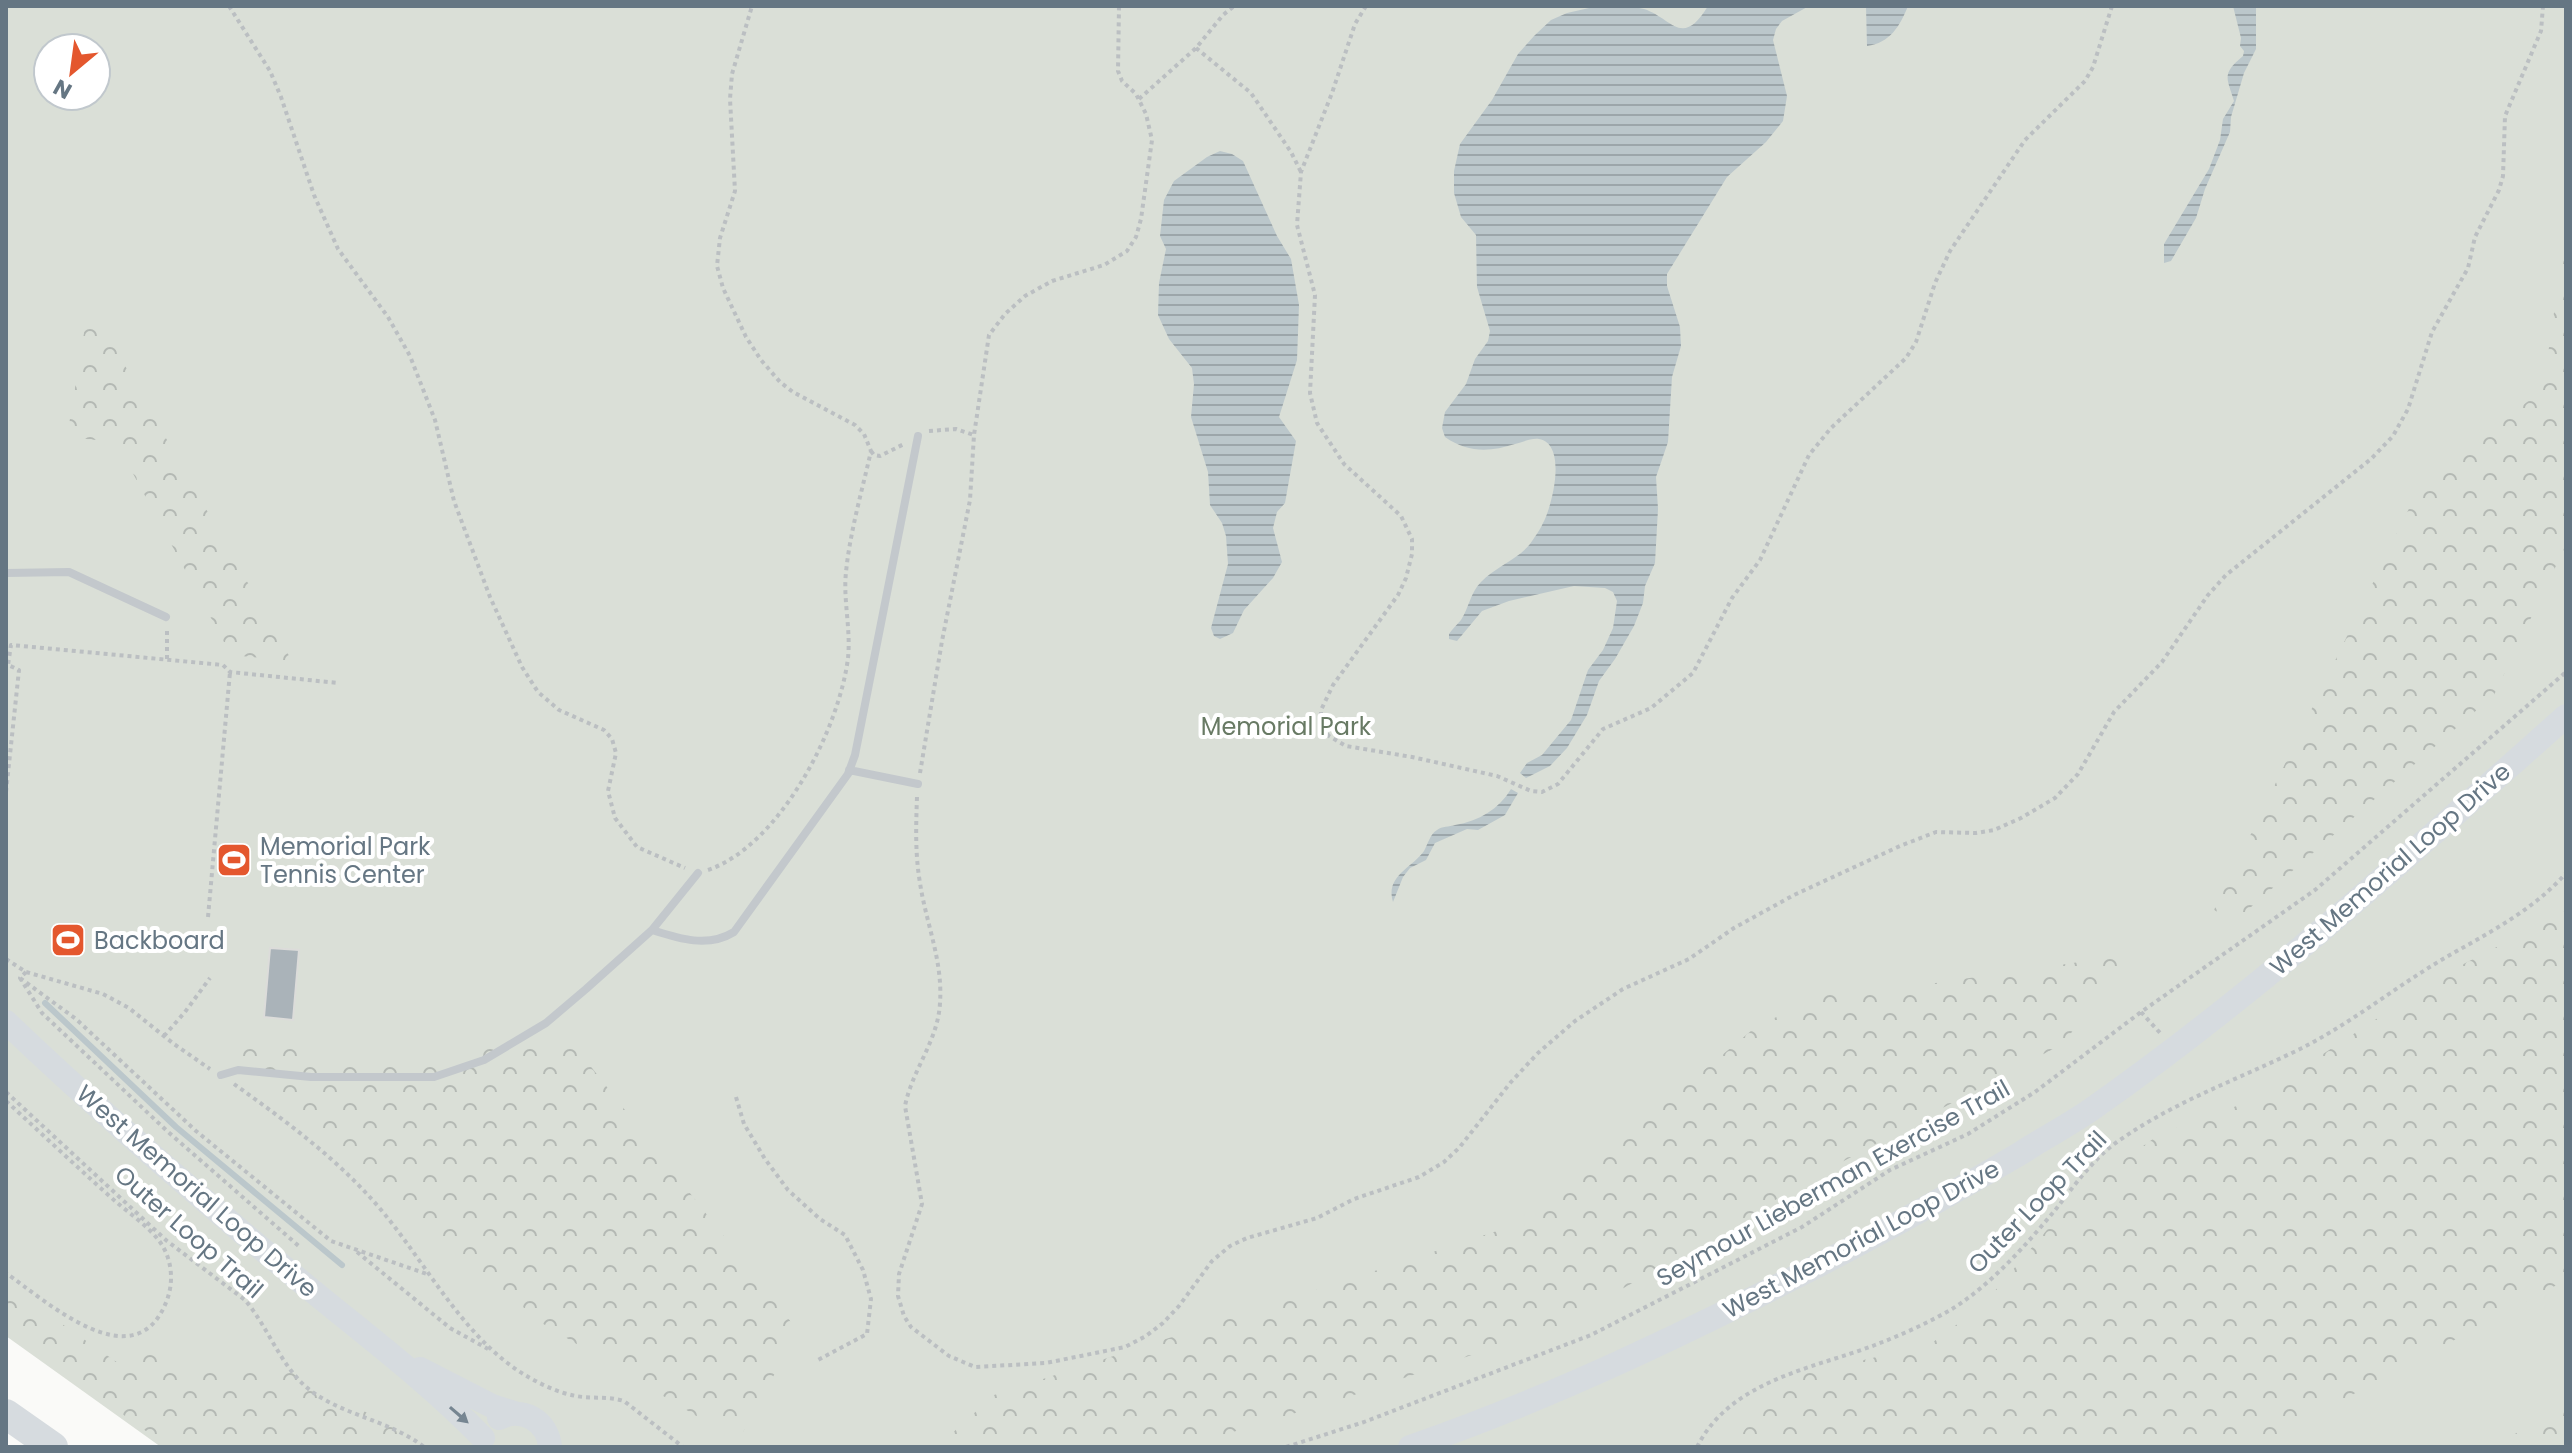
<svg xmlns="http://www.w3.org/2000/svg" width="2572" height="1453" font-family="Poppins,sans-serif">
  <defs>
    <pattern id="forest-crowns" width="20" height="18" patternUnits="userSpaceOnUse" patternTransform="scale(2)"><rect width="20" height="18" fill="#dadfd7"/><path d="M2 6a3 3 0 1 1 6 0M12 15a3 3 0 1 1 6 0" fill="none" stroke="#b4b9b4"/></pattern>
    <pattern id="water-rules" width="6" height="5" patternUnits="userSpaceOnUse" patternTransform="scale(2)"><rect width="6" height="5" fill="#bbc7cb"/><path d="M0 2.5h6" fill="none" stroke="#9ca6aa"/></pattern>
  </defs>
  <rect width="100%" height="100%" fill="#fafaf8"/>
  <path fill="#dadfd7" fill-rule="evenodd" d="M6 6H2566V1447H161L6 1336ZM48 48H96V96H48Z"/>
  <path fill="url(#forest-crowns)" d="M2566 229V545L2494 695 2235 921 2214 910 2417 492 2543 389Z
    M89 302 292 661 231 655 116 442 67 437Z
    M2566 908V1280L2255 1447H1733L1746 1428 1798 1375 1929 1345 1982 1306 2081 1190 2160 1134 2253 1100 2448 972 2563 913Z
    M2127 955 2064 1043 1827 1170 1560 1325 1354 1395 1184 1447H937L994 1395 1534 1219 1686 1085 1757 1026 1835 990 1922 985Z
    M266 1038 286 1039 315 1061 451 1068 491 1039 574 1045 798 1331 738 1441 540 1322 231 1050Z
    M6 1285 118 1363 148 1353 178 1367 275 1362 429 1447H168L6 1330Z
    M2566 1405V1447H2492Z"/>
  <path fill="url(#water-rules)" d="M1598 6C1613 6 1630 5 1644 9 1672 18 1682 49 1708 6H1809L1782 21 1776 29 1773 40 1787 96 1783 121 1766 142 1727 177 1667 274V286L1680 327 1681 346 1672 377 1668 442 1656 477 1658 509 1655 563 1645 586 1643 603 1634 626 1615 659 1599 681 1587 715 1567 748 1550 766 1526 778 1520 773 1527 763 1542 755 1571 720 1588 670 1603 650 1613 628 1617 601 1613 592 1605 588 1574 586 1509 601 1482 611 1457 641 1449 639V634C1452 629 1457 625 1461 620 1469 608 1470 593 1481 582 1495 567 1517 560 1530 544 1534 538 1540 530 1543 523 1552 507 1568 444 1539 439 1531 438 1523 442 1515 444 1490 452 1468 453 1445 437L1442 428 1445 412 1466 384 1475 359 1488 341 1490 331 1477 287 1476 235 1461 217 1454 193V171L1460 144 1492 100 1518 54 1534 36 1551 20 1567 13Z
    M1866 6H1908C1900 26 1890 43 1867 46Z
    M2233 6H2256V49L2244 73 2231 117 2230 132 2205 189 2196 218 2171 261 2164 263V244L2209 169 2220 140 2223 119 2234 101C2227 78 2221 74 2243 56L2244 51 2240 46 2241 38Z
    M1220 151 1232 154 1243 161 1277 236 1291 259 1299 305 1297 360 1279 417 1296 441 1285 503 1277 512 1273 528 1282 562 1273 578 1244 610 1233 633 1220 639 1214 636 1211 628 1228 564 1226 536 1222 523 1210 505 1208 472 1191 417 1194 384 1192 368 1169 339 1158 315 1159 283 1166 249 1160 236 1164 200 1174 181 1207 157Z
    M1511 789 1518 793 1505 815 1478 830 1467 829 1435 843 1426 860 1410 868 1403 877 1393 902C1385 876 1412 868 1424 851 1428 844 1430 834 1437 830 1442 826 1449 827 1455 825 1479 821 1499 809 1511 789Z"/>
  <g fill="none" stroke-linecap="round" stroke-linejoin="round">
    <path stroke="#bbc7cb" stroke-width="6" d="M45 1003 176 1127 342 1265"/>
  </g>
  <path fill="#aab3b9" stroke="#dcdcda" stroke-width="2" d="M270 948 299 950 293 1020 264 1017Z"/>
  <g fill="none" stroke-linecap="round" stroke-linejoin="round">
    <path stroke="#bbbfc2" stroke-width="4" stroke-dasharray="4 4" stroke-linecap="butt" d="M229 6 270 71 281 97 314 195 338 249 388 317 410 356 435 420 454 501 490 597 522 667 538 692 559 710 604 730 612 739 616 753 608 791 615 818 637 847 685 868
      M1366 6 1355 24 1332 93 1301 172 1297 225 1315 295 1310 393 1317 423 1344 464 1401 516 1412 539V554L1406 578 1398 595 1333 685 1321 710V722L1323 730 1329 736 1346 746 1412 757 1497 776 1531 791 1542 792 1558 784 1603 729 1651 708 1693 673 1732 598 1760 560 1809 455 1831 428 1906 358 1916 342 1935 283 1950 251 2025 140 2085 81 2093 67 2112 6
      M1196 48 1251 93 1291 152 1301 172
      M1139 99 1196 48 1223 15 1234 6
      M929 431 956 429 974 435
      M871 451 874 455 880 456 904 444
      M167 631V660
      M920 773 942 641 970 500 974 435 989 335 1005 314 1025 296 1052 281 1104 265 1127 251 1136 237 1141 219 1152 140 1146 114 1136 94 1122 81 1118 71 1119 6
      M6 792 19 670 8 665 11 645 223 665 230 672 338 683
      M917 797C916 826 915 854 920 883 926 923 943 961 940 1003 938 1041 912 1070 905 1106L922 1204 899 1274 898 1296 904 1316 911 1327 949 1356 975 1367 1046 1363 1125 1347 1146 1336 1163 1323 1179 1306 1212 1261 1230 1246 1247 1238 1317 1218 1354 1199 1419 1177 1444 1162 1459 1148 1511 1082 1538 1053 1575 1021 1623 989 1689 959 1734 928 1794 895 1900 846 1936 832 1976 833 1994 830 2021 818 2055 798 2078 774 2114 712 2162 662 2208 595 2226 575 2371 459 2393 436 2408 409 2432 332 2468 268 2475 237 2499 190 2503 176 2505 116 2541 31 2543 6
      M708 870C780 845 839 730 848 658 851 629 843 600 846 572 850 532 862 491 871 451L864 434 855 425 793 392 780 382 761 360 746 337 723 288 717 266 720 238 735 191 730 99 732 74 752 6
      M208 917 230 672
      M6 959 26 972 103 994 129 1008 174 1044 210 1069
      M26 972 20 978 42 1013 167 1131 301 1248
      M20 978 76 1019 196 1131 331 1241 427 1274
      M2141 1012 2161 1034
      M164 1036 185 1012 210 978
      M234 1084C280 1117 327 1151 366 1193 419 1248 458 1335 525 1375 540 1384 559 1393 576 1396 592 1399 608 1396 624 1401L683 1447
      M6 1092 167 1241 245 1300C269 1328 281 1368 311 1391 345 1416 391 1421 424 1447
      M736 1097 744 1124 765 1159 788 1190 820 1219 845 1235 863 1270 871 1299 867 1334 816 1361
      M6 1101C42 1134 78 1168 115 1201 129 1213 149 1227 160 1242 172 1259 174 1281 167 1300 136 1383 46 1301 6 1273
      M357 1252 450 1328 488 1349
      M1286 1447 1364 1422 1591 1335 1802 1227 1890 1170 1968 1134 2035 1092 2141 1012 2315 890 2566 672
      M1697 1447C1731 1380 1812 1369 1875 1345 1901 1335 1928 1323 1952 1309 1992 1284 2026 1245 2056 1209 2074 1186 2093 1159 2117 1142 2175 1101 2237 1080 2300 1049 2350 1024 2394 988 2443 959 2486 934 2533 911 2566 873"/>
    <path stroke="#c3c8cc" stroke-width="8" d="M6 573 69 572 166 617
      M849 770 918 784
      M652 930C680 939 708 948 734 932L848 774 855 755 918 436
      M221 1075 238 1070 311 1077H434L484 1060 546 1023 586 989 652 930 698 873"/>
    <path stroke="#d6dbdf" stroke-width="24" d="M6 1022C94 1106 186 1186 280 1264 348 1322 421 1374 483 1438
      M420 1369 492 1406 514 1413
      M499 1418C522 1406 548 1421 550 1447
      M1410 1447C1552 1398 1688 1332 1821 1264 1889 1229 1955 1192 2021 1153 2044 1138 2069 1125 2092 1109 2260 991 2412 853 2566 716"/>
    <path stroke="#d6dbdf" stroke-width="30" d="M6 1414 53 1447"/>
  </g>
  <defs><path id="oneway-solid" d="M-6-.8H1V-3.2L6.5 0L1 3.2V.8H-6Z" transform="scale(2)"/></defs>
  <use fill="#768591" href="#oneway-solid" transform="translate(459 1415) rotate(41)"/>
  <defs>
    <g id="stadium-square" transform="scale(1.8)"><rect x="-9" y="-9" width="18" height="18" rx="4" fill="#e4572e" stroke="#fff"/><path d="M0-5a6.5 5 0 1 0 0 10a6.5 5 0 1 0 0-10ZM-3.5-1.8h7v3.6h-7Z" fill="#fff"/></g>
  </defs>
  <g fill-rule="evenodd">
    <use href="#stadium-square" x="234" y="860"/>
    <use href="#stadium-square" x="68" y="940"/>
  </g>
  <g text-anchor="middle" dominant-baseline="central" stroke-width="8" stroke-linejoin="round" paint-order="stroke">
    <g font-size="24" fill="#687a64" stroke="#fff">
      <text x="1286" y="726">Memorial Park</text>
    </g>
    <g font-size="24" fill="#657683" stroke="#fff" text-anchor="start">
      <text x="260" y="846">Memorial Park<tspan x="260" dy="28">Tennis Center</tspan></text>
      <text x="94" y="940">Backboard</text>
    </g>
    <g font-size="24" fill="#657683" stroke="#fff">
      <text transform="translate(2390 869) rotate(-41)">West Memorial Loop Drive</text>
      <text transform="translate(1833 1183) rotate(-29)">Seymour Lieberman Exercise Trail</text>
      <text transform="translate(197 1191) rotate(41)">West Memorial Loop Drive</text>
      <text transform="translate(2037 1202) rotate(-46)">Outer Loop Trail</text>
      <text transform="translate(189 1232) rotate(41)">Outer Loop Trail</text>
      <text transform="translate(1861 1239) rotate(-28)">West Memorial Loop Drive</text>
    </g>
  </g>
  <rect width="2572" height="1453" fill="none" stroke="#657683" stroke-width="16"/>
  <g transform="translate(72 72) rotate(209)"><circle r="38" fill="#ffffff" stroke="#c1c8cd" stroke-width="2"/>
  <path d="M0-6L14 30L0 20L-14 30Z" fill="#e4572e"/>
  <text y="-12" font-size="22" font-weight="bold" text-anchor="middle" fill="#657683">N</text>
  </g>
</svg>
